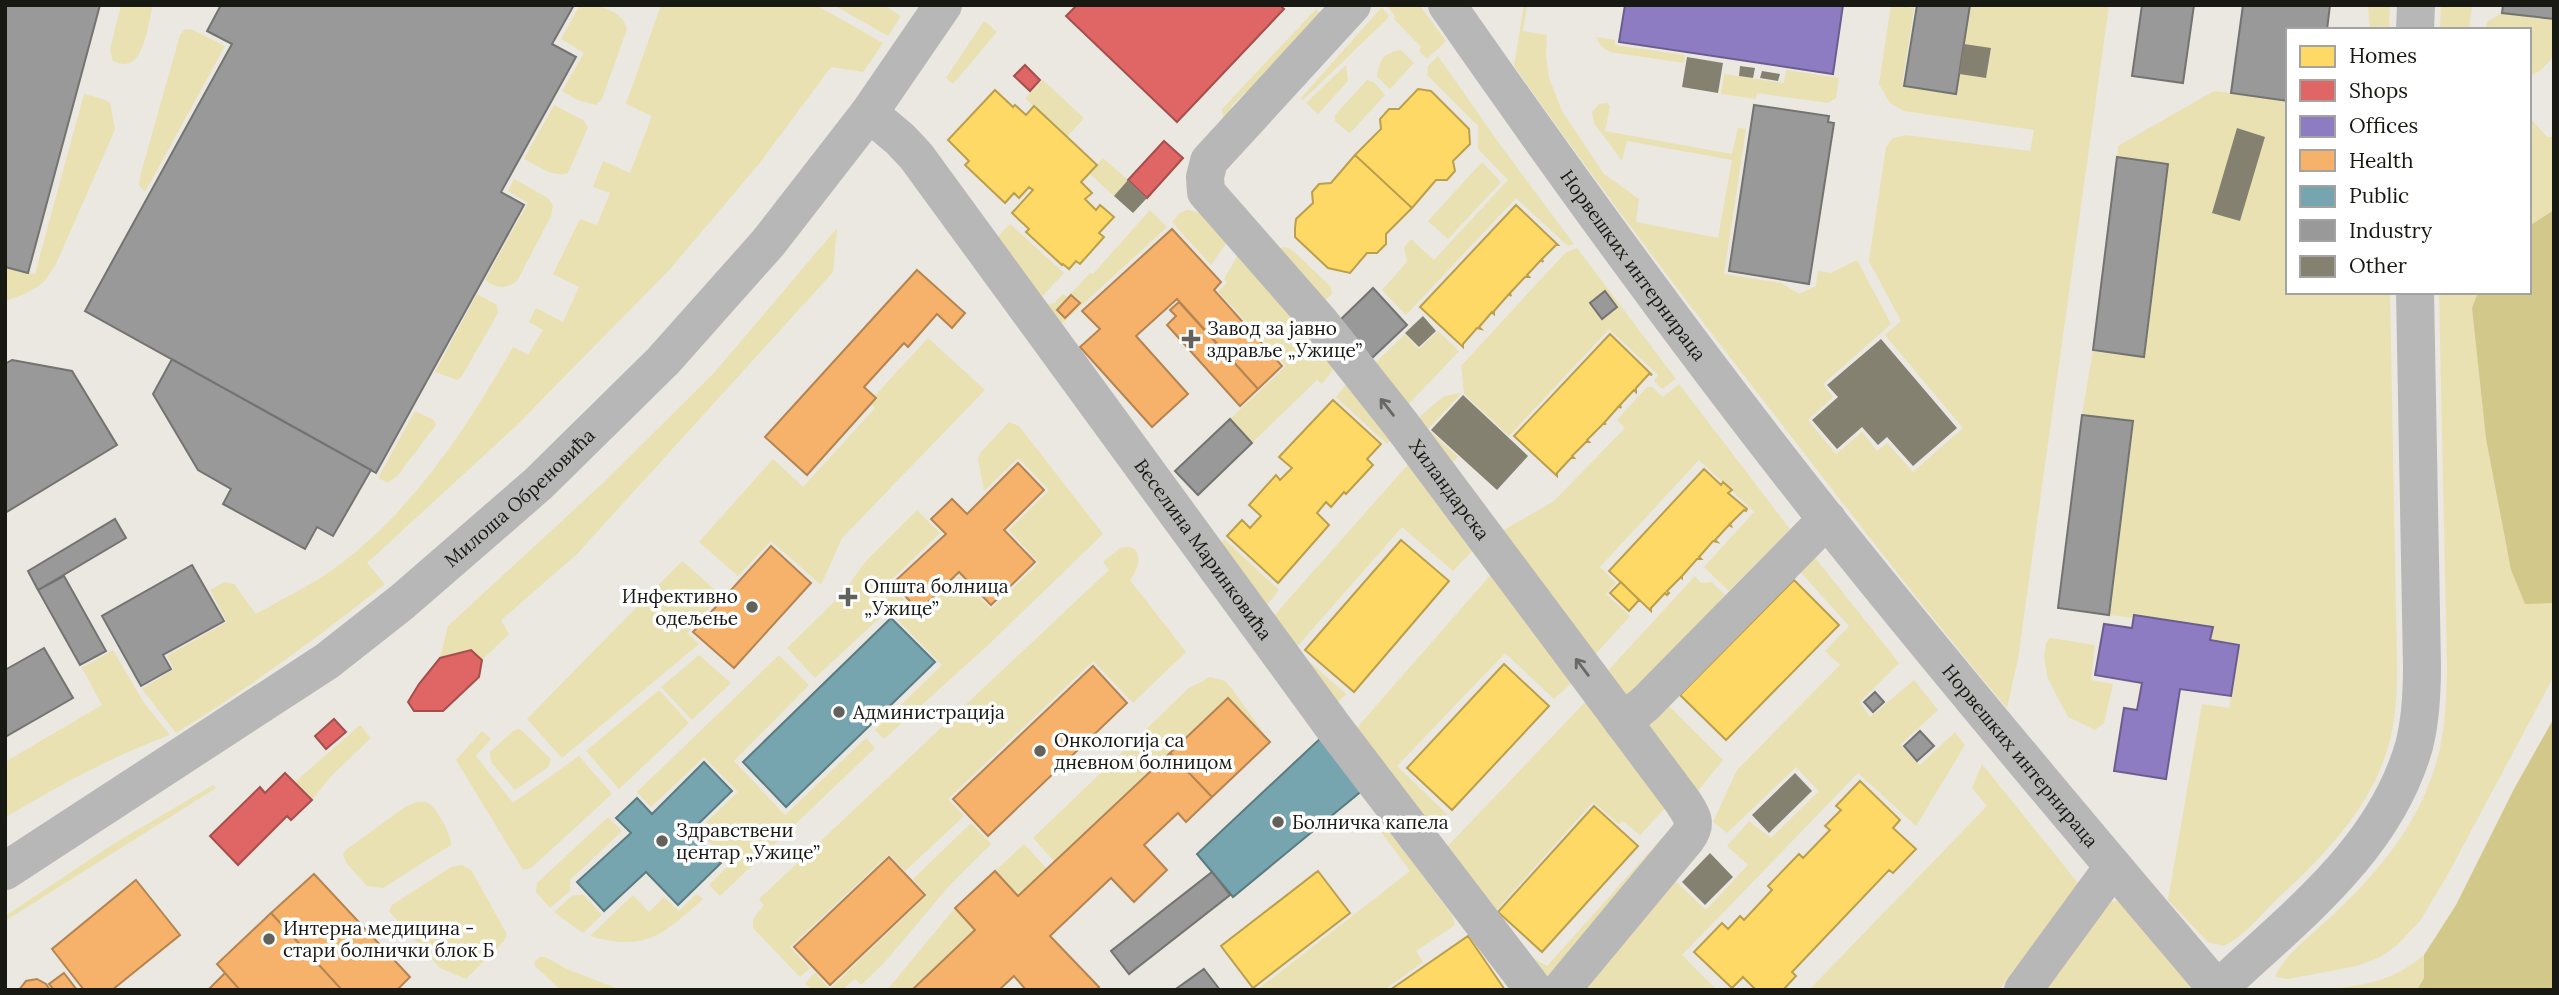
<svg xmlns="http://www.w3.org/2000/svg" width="2559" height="995" font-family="Lora,serif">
  <rect width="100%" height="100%" fill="#eae8e0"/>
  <path fill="#e9e1b2" d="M121 5H153C147 26 144 77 113 61L110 50Z
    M580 5C597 5 622 9 627 29L602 99 596 105 577 100 562 91 584 53 561 39Z
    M661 5H816L883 43 863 72 831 67 758 165 671 268 516 426 367 563 385 584C318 637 249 688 176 733L142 689 174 669 167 656 227 622 210 590 225 582 234 584 256 614C282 599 310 586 335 568 412 512 466 429 513 347L528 355 543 330 529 322 536 308 563 322 579 287 553 274 580 219 597 225 610 193 593 187 603 161 630 173 652 116 626 104Z
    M834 5H884L901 16 888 36Z
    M1387 5 1421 7 1446 41 1427 59 1419 51 1421 47 1394 19 1395 17Z
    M1524 5H1527L1523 31 1547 35 1546 55 1549 78 1562 111 1604 174 1639 199 1636 222 1718 238 1732 160 1627 141 1622 161 1594 123 1592 112 1599 104 1607 103 1610 106 1605 131 1732 154 1738 128 1746 129 1724 274 1781 283 1799 294 1816 286 1818 271 1831 273 1857 260 1891 324 1823 384 1833 397 1808 420 1836 454 1862 432 1877 451 1887 443 1913 472 1963 428 1885 335 1901 321 1869 261 1886 147 1893 138 1906 135 2030 151 2034 130 1904 111 1890 103 1879 84 1891 5 1914 8 1902 85 1955 94 1959 74 1986 78 1991 49 1964 44 1970 5H2109L2018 659 2007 708C1931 618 1859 524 1787 431 1694 311 1601 190 1514 66Z
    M2368 5H2390L2389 30H2370Z
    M2441 5H2472L2469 30H2440Z
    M1382 7 1389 16 1386 20 1303 100 1301 98Z
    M1316 9 1323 16 1250 96 1245 92 1232 106 1224 124 1222 109Z
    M2502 13 2554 19V56L2540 71 2529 76V30H2486L2487 22Z
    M984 21 997 32 953 84 946 78Z
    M185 29 193 30 225 46 145 192 139 185 141 173 180 35Z
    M1596 37 1615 40V45L1685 55 1684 63 1610 52 1601 46Z
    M1401 50 1414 63 1390 89 1377 77C1379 59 1384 53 1401 50Z
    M1438 56 1501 146 1574 244 1568 246 1516 198 1406 315 1382 290 1407 262 1404 247 1411 239 1434 260 1508 180 1478 149V126L1427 75 1428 66Z
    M1346 65 1348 81 1318 114 1306 103Z
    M1786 70 1839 78 1836 98 1828 103 1757 93 1756 99 1721 94 1724 74 1784 83Z
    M1043 80 1084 118 1067 137 1025 98Z
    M1367 80 1374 82 1385 95 1350 133 1348 132 1335 121V115Z
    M2214 91 2288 101V292H2390L2397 667C2397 691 2396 714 2391 736 2375 804 2325 855 2276 900 2261 915 2243 937 2224 946L2208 942 2168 900 2202 704 2229 708 2239 645 2210 640 2212 627 2135 615 2133 618 2109 615 2133 421 2082 415 2093 350 2144 356 2168 164 2117 157 2118 146Z
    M84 94 103 99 110 103 115 129 110 141 56 264 43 283 25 294 5 301V267L35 274Z
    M554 105 583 120 588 127 568 173C553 178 538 166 524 159Z
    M2529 117 2547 137H2554V210L2529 226Z
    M1103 158 1128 180 1114 196 1089 173Z
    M1482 162 1501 182 1448 239 1428 221Z
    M514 179 548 198 553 205 551 216 517 281C506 289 497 289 485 280L528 203 508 191Z
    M1150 210 1167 227 1058 327 1041 305 1055 303 1063 294 1068 297 1090 273 1093 274Z
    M1188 210 1202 213 1228 241 1211 265 1172 222 1181 212Z
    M1010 224 1064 273 1038 301 995 240Z
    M837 228 833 272 576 555 501 620 509 634 482 660 471 650 440 658 448 626 603 483 714 373Z
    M1285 247 1291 249 1331 287 1332 294 1324 301 1277 249Z
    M1577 248 1676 379 1662 389 1654 381 1658 375 1609 329 1509 436 1464 394 1461 366 1566 252Z
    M1239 253 1338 363 1322 384 1317 380 1252 443 1230 419 1286 366 1218 291 1227 283 1224 279Z
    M2439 292H2478L2472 308 2486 439 2511 570 2525 604 2554 603V676L2448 874 2420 921 2396 946 2380 957 2357 966 2288 979 2275 977C2283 955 2319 929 2336 912 2384 867 2426 813 2440 748 2446 722 2446 695 2447 668Z
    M477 294 497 305 498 313 462 376 458 380 435 372Z
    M1438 331 1459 351 1404 409 1371 367 1405 334 1419 349Z
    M928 338 985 390 842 538 821 585 771 541 738 576 699 542 773 459 803 487 875 408 869 402Z
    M1350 379 1393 436 1387 444 1336 397Z
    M1679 384 1790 529 1729 591 1704 567 1754 512 1699 460 1600 567 1616 583 1606 594 1630 616 1592 658 1498 533 1553 502 1625 428 1617 420 1647 387H1652L1663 397Z
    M1458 393 1461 394 1428 429 1458 457 1448 467 1413 422 1443 397Z
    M415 411 434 420 436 425 398 475 388 483 378 478Z
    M1009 422 1019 426 1103 534 987 646 884 739 875 730 942 665 888 610 815 678 787 648 843 593 865 562 917 510 940 533 888 583 919 615 959 576 991 609 1039 563 1009 530 1049 490 1018 458 984 491 978 459 980 453Z
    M1412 460 1476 547 1453 571 1402 527 1295 649 1346 694 1335 705 1271 619Z
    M1224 539 1279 590 1264 609 1218 547Z
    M1129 547 1135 549C1142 560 1137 570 1130 580L1186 652 1133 703 1093 661 948 799 964 816 905 871 889 854 790 947 810 968 800 977 753 928V919L764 905 759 899 1109 570 1103 562 1120 548Z
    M1813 555 1899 663 1860 702 1870 717 1914 680 1938 710 1900 745 1920 765 1955 732 1965 745 1916 826 1858 773 1682 955 1717 990H1575L1671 877 1706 910 1748 865 1727 846 1749 821 1771 838 1819 791 1796 767 1727 833 1713 822 1737 770 1840 665 1825 651 1849 626 1794 565Z
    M682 561 721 595 687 633 699 644 562 758 527 719Z
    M1494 571 1575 680 1554 699 1505 653 1397 766 1447 814 1432 831 1354 731Z
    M1695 576 1701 583 1712 582 1725 595 1630 699 1604 675Z
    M2050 638 2095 645 2091 680 2113 684 2104 723 2095 730 2068 717 2048 679 2044 658 2046 643Z
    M113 650 144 703 170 735C113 756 57 786 5 818V762L102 705 82 668Z
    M699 655 731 683 692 720 661 687Z
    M779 655 809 685 734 761 785 815 866 738 875 748 720 896 709 885 730 864 698 830 738 792 704 757 651 807 637 792Z
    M1210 677 1225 681 1232 689 1270 742 1228 698 1055 862 1033 838 1189 688Z
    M659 690 689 723 619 789 586 751Z
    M1589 698 1668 805 1640 835 1623 821 1619 824 1593 802 1494 913 1445 849Z
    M1665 702 1723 760 1694 796 1646 734 1648 712Z
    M360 725 371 738 332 775 312 800 294 783Z
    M520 729 551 759 548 767 515 790 491 762 490 752 514 730Z
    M482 731 491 739 476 756 513 803 579 756 612 794 531 868 523 870 456 760Z
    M1982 764 2082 888 2078 884 1999 990H1809L1987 806 1972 788Z
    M213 785 216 788 5 921V916L110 846Z
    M417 802C422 802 425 801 429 804 437 808 452 836 451 845L383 888 367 886 347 864 343 854 347 849 405 807Z
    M608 817 622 831 570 880V891L550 908 536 892 537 883Z
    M1678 820 1547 978 1531 957 1547 966Z
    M971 823 991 844 949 886 884 963 861 985 855 979 842 990H812L805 983 815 973 830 989 927 895 913 879Z
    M1378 828 1390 832 1452 915 1455 925 1416 951 1423 962 1384 990H1257L1410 871Z
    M1024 844 1047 869 1018 896 995 871Z
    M462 865 471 870 507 934 504 941 466 979 440 968 389 911 392 905 451 867Z
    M697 894 703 899C662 935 647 952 590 936L633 895 649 912 664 897 679 911Z
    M573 895H584L602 915 583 933 554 912Z
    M2115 901 2126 903 2205 990H2044L2111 902Z
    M955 908 975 930 912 990H887Z
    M2424 955V978L2417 990H2327C2370 983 2390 983 2424 955Z
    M540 957H545L567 969 621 990H561L535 966V961Z"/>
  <path fill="#d1c88a" d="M2554 210V603L2525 604 2511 570 2486 439 2472 308 2478 292H2529V226Z
    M2554 718V990H2417L2424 978V955L2456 905 2514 789Z"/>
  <path fill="#ffd966" stroke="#ba9f4d" stroke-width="2" d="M1418 89 1431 91 1469 129 1470 144 1453 161 1455 171 1447 180H1436L1412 208 1355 155 1381 129 1380 119 1389 109H1399Z
    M995 90 1013 107 1015 105 1026 115 1034 106 1097 165 1081 182 1092 193 1085 199 1096 210 1100 205 1114 217 1099 233 1104 237 1080 264 1076 261 1069 269 1063 264 1062 265 1026 232 1029 229 1012 213 1033 190 1029 187 1019 198 1014 193 1005 203 965 165 969 161 948 140Z
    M1355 155 1412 208 1386 234V244L1377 253H1367L1350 273 1328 268 1295 237V228L1296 219 1313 203 1312 192 1319 184 1331 183Z
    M1516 205 1558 245H1556L1542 259 1543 262 1541 260 1527 275 1529 277H1525L1510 293 1511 296 1509 294 1494 311V314L1492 312 1479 327 1481 329 1477 328 1463 344V347L1420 307Z
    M1610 334 1652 375 1649 374 1636 388V392L1634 390 1620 405 1621 408 1619 406 1604 423 1606 424H1603L1587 440 1589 442H1586L1572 456 1574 458H1571L1557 473V476L1514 436Z
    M1333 400 1381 444 1367 459 1373 465 1346 494 1344 492 1331 507 1326 502 1317 513 1329 525 1278 583 1227 536 1242 520 1250 528 1261 516 1249 505 1276 475 1280 480 1292 468 1279 457Z
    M1704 469 1721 485 1723 482 1732 490 1728 493 1747 509 1746 511 1744 510 1730 524 1731 526 1729 525 1715 540 1717 542 1713 541 1699 557 1701 559H1697L1682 576V578L1681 577 1667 591 1669 593 1667 595 1665 593 1651 608V611L1609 571Z
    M1401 540 1449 581 1354 692 1305 650Z
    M1794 580 1839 625 1726 740 1680 695Z
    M1621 582 1639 600 1629 611 1610 593Z
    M1504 664 1549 706 1452 810 1407 768Z
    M1860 781 1900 820 1893 828 1916 849 1893 873 1889 870 1792 972 1796 976 1783 990H1756L1743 977 1732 988 1694 952 1722 923 1728 929 1740 916 1744 920 1772 890 1768 886 1799 854 1803 858 1830 830 1825 826 1841 810 1836 806Z
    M1594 806 1638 846 1542 952 1498 912Z
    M1318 871 1350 913 1253 988 1221 946Z
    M1468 936 1505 990H1390Z"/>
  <path fill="#e06666" stroke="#a44f4d" stroke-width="2" d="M1077 5H1280L1284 9 1177 122 1066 16Z
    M1025 65 1040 80 1030 91 1014 76Z
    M1164 141 1183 158 1147 198 1128 180Z
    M471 650 482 660 479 677 443 711H414L408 702 419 684 440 658Z
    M334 719 346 732 326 749 315 736Z
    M285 773 312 800 291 820 287 816 238 865 210 836 260 787 265 793Z"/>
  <path fill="#8e7cc3" stroke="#6b5e8e" stroke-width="2" d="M1625 5H1843L1833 74 1619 42Z
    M2134 615 2213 627 2210 640 2239 645 2231 696 2180 689 2166 779 2114 771 2124 708 2137 710 2142 683 2095 675 2104 624 2132 628Z"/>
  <path fill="#f6b26b" stroke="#b48451" stroke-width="2" d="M1172 229 1221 282 1214 290 1282 366 1258 389 1177 299 1136 336 1188 394 1152 427 1080 347 1100 329 1082 311Z
    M917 270 965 313 952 328 937 314 908 347 904 343 864 387 876 398 807 475 765 437Z
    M1071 295 1080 303 1065 318 1057 310Z
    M1179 302 1258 389 1240 406 1167 325 1176 316 1170 310Z
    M1018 463 1044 490 1004 530 1035 562 991 605 959 572 919 611 893 583 946 534 931 519 952 499 967 514Z
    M771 546 811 583 734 668 693 632Z
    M1093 666 1127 703 988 836 953 799Z
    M1228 698 1270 742 1212 797 1170 753Z
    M1170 753 1212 797 1186 822 1178 813 1144 845 1167 870 1134 902 1111 878 1050 936 1099 987 1096 990H1026L1014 976 999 990H912L975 930 955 908 995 871 1018 896Z
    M889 857 925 895 830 985 794 947Z
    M314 874 410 977 397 990H342L271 913Z
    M136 880 180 935 112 990H84L52 949Z
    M271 913 342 990H240L217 964Z
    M64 973 77 990H54L49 984Z
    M225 973 240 990H208Z
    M37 979 46 984 50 990H19L26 981Z"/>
  <path fill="#76a5af" stroke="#5a7b80" stroke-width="2" d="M891 618 935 662 786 807 743 762Z
    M1324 735 1364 789 1233 897 1197 854Z
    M704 762 732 791 691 831 721 863 678 905 646 872 604 911 577 882 631 833 616 818 637 798 652 814Z"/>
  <path fill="#999" stroke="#737371" stroke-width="2" d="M5 5H100L28 273 5 267Z
    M221 5H574L552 44 576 57 501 192 524 205 376 473 85 311 232 44 207 31Z
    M1917 5H1970L1956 94 1904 86Z
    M2142 5H2194L2183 83 2132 76Z
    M2243 5H2330L2327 30H2288V101L2231 93Z
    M2503 5H2554V19L2502 13Z
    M1754 105 1829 116 1828 122 1834 123 1809 284 1729 271Z
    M2117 157 2168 164 2144 357 2093 350Z
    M1373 288 1407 325 1372 358 1338 322Z
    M1605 291 1617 307 1602 319 1590 303Z
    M172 359 371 470 333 536 317 527 305 549 223 504 231 489 198 470 153 394Z
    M12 360 72 371 117 445 5 513V364Z
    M2082 415 2133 421 2109 615 2058 608Z
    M1230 419 1252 443 1198 495 1175 471Z
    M115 519 126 538 38 590 28 571Z
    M192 565 224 621 163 655 171 669 141 686 102 616Z
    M64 576 106 651 80 665 38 590Z
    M44 648 73 698 5 737V670Z
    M1875 692 1884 702 1873 712 1864 702Z
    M1920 731 1934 746 1917 761 1904 746Z
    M1212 872 1230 895 1129 974 1111 951Z
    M1204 969 1220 990H1177L1176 989Z"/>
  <path fill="#848171" d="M1964 44 1991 48 1986 78 1959 74Z
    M1687 57 1723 63 1718 93 1682 87Z
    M1740 66 1755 68 1753 78 1739 76Z
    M1762 71 1780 74 1778 81 1760 78Z
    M2237 128 2265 137 2240 221 2212 213Z
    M1128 180 1147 198 1133 213 1114 196Z
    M1423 316 1436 331 1419 347 1405 333Z
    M1881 339 1957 428 1913 466 1887 437 1878 445 1862 427 1837 449 1812 420 1838 397 1827 385Z
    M1463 395 1528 456 1497 490 1431 430Z
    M1795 773 1812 791 1769 833 1752 815Z
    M1710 853 1733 877 1705 905 1682 882Z"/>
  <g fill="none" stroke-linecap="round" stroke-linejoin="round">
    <g stroke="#b7b7b7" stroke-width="38">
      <path id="s1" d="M1352 5 1209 161 1205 177 1206 192 1320 322 1400 423 1683 802C1692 816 1698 823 1687 838L1561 990"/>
      <path id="s2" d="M1447 5C1569 180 1695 354 1828 521 1955 680 2086 835 2218 990"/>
      <path d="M2415 30 2416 5"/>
      <path id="s3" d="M869 113 900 139 916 156 1334 728 1534 990"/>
      <path d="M1623 722 1646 703 1827 519"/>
      <path d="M2218 989C2294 917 2384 851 2414 746 2421 719 2422 693 2422 666L2415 292"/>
      <path d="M2023 990 2113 867"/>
    </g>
    <path stroke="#b7b7b7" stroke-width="38" id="s4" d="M5 871 327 661 402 602 538 484 663 361 768 243 869 113 943 5"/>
  </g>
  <defs><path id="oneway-shaft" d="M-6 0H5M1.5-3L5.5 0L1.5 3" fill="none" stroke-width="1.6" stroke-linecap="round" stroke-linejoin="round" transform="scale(1.75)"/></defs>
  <g stroke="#686866">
    <use href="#oneway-shaft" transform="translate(1387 407) rotate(-128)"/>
    <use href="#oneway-shaft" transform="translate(1582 667) rotate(-127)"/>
  </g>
  <g fill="#62615b" stroke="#fff" stroke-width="2.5">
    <path d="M1187.5 328.5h7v7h7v7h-7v7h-7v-7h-7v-7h7z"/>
    <path d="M844.5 586.5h7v7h7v7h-7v7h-7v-7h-7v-7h7z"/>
    <circle cx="752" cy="607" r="7"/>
    <circle cx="839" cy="712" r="7"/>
    <circle cx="1040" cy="751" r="7"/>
    <circle cx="1278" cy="822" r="7"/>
    <circle cx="662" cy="841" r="7"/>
    <circle cx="269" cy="939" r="7"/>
  </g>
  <g text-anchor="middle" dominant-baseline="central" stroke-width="7" stroke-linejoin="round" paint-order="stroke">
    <g font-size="19" fill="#191914" stroke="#fff">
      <text stroke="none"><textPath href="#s2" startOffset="320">Норвешких интернираца</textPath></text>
      <text stroke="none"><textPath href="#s1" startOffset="628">Хиландарска</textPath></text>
      <text stroke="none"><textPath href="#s4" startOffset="637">Милоша Обреновића</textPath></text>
      <text stroke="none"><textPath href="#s3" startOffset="551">Веселина Маринковића</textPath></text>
      <text stroke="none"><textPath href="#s2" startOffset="945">Норвешких интернираца</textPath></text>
    </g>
    <g font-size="19" fill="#191914" stroke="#fff" text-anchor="start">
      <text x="1207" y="328">Завод за јавно<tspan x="1207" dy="22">здравље „Ужице”</tspan></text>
      <text x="864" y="586">Општа болница<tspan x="864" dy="22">„Ужице”</tspan></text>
      <text x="738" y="596" text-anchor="end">Инфективно<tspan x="738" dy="22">одељење</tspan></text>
      <text x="853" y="712">Администрација</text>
      <text x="1054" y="740">Онкологија са<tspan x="1054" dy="22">дневном болницом</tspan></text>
      <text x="1292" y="822">Болничка капела</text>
      <text x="676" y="830">Здравствени<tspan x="676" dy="22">центар „Ужице”</tspan></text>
      <text x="283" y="928">Интерна медицина -<tspan x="283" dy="22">стари болнички блок Б</tspan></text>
    </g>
  </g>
  <rect width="2559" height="995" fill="none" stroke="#191914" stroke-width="14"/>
  <rect x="2286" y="28" width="245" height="266" fill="#ffffff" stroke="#a3a3a1" stroke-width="2"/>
  <rect x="2300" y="46" width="35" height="21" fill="#ffd966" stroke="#a3a3a1" stroke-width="2"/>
  <text x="2349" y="63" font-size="21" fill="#191914">Homes</text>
  <rect x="2300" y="80" width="35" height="21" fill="#e06666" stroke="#a3a3a1" stroke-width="2"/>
  <text x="2349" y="98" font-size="21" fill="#191914">Shops</text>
  <rect x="2300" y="116" width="35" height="21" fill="#8e7cc3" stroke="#a3a3a1" stroke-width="2"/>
  <text x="2349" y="133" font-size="21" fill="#191914">Offices</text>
  <rect x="2300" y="150" width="35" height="21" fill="#f6b26b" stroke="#a3a3a1" stroke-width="2"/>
  <text x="2349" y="168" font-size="21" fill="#191914">Health</text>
  <rect x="2300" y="186" width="35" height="21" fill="#76a5af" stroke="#a3a3a1" stroke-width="2"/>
  <text x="2349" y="203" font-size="21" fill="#191914">Public</text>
  <rect x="2300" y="220" width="35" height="21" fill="#999999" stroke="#a3a3a1" stroke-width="2"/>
  <text x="2349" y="238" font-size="21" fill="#191914">Industry</text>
  <rect x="2300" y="256" width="35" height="21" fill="#848171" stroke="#a3a3a1" stroke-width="2"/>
  <text x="2349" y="273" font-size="21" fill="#191914">Other</text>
</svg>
